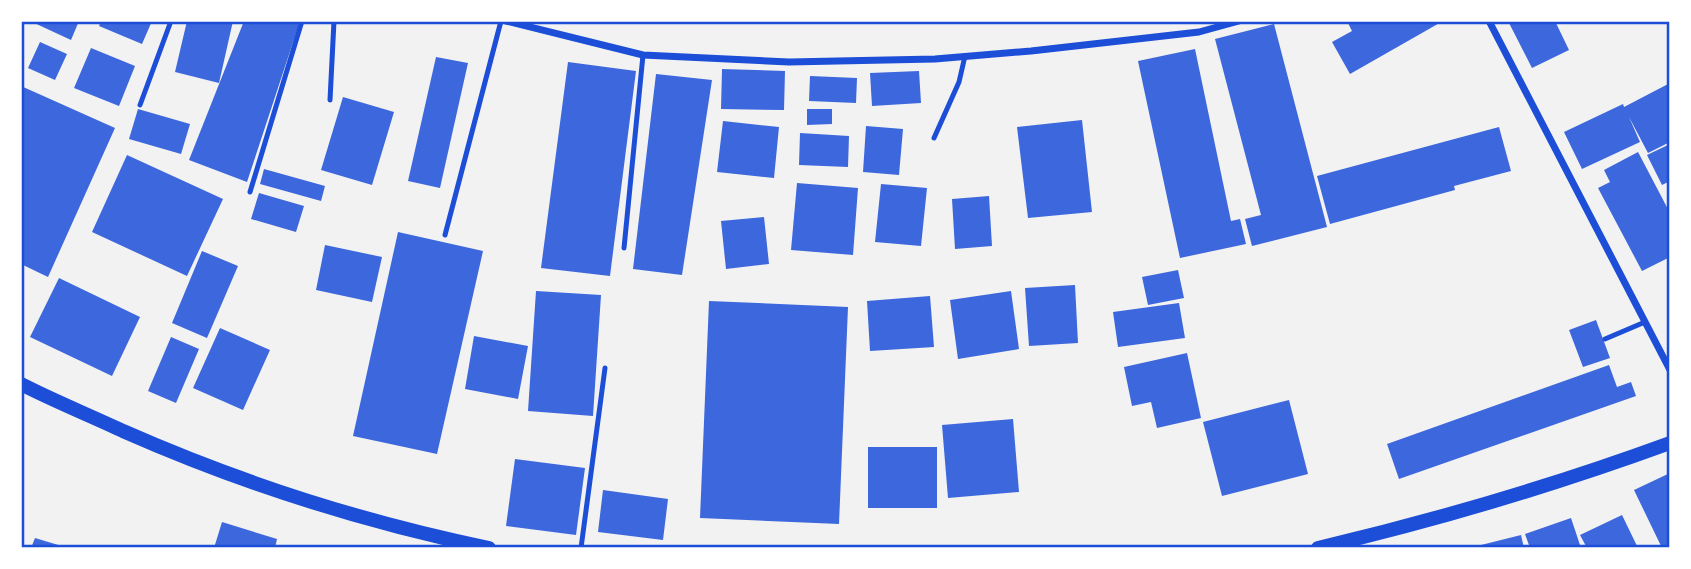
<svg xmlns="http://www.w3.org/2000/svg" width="1691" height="569" font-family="'Crimson Pro',serif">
  <rect width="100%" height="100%" fill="#f2f2f2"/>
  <path fill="#3d67dc" d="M30 21H79L71 40Z
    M101 21H152L142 44 99 26Z
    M187 21H233L219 83 175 72Z
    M244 21H300L247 182 189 160Z
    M1347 21H1443L1350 74 1332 42 1352 31Z
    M1508 21H1555L1569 50 1532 68Z
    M1274 24 1327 227 1252 246 1245 219 1261 215 1215 39Z
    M40 42 67 54 55 80 28 68Z
    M91 48 135 66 119 106 74 88Z
    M1195 49 1231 221 1240 219 1246 244 1180 258 1138 61Z
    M436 57 468 63 440 188 408 181Z
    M568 62 636 71 610 276 541 268Z
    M722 69 785 71 784 110 721 109Z
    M919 71 921 103 872 106 870 73Z
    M656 74 712 80 682 275 633 269Z
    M810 76 857 78 856 103 809 101Z
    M1670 83V142L1648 153 1629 117 1640 142 1582 169 1564 132 1623 104 1624 107Z
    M21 86 115 128 48 277 21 264Z
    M343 97 394 112 372 185 321 170Z
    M138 109 190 124 181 154 129 139Z
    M807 109H832V124L807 125Z
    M1082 120 1092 212 1028 218 1017 127Z
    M723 121 779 127 774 178 717 172Z
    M866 126 903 129 899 175 863 172Z
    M1499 127 1511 171 1454 186 1455 190 1330 224 1317 176Z
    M800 133 849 136 848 167 799 165Z
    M1670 144V181L1662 185 1647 155Z
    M1638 152 1670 213V257L1642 271 1598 188 1610 182 1604 170Z
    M127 155 223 199 187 276 92 232Z
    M264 169 325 186 321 201 260 184Z
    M797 183 858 188 853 255 791 250Z
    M881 184 927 188 921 246 875 242Z
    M259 193 304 206 296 232 251 219Z
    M989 196 992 246 955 249 952 199Z
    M764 217 769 264 726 269 721 221Z
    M398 232 483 251 437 454 353 436Z
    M325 245 382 257 372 302 316 290Z
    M202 251 238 266 207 338 172 323Z
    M1178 270 1184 298 1148 305 1142 277Z
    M59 278 140 317 112 376 30 337Z
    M1075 285 1078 343 1029 346 1025 288Z
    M536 291 601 295 593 416 528 411Z
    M1011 291 1019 349 958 359 950 300Z
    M930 296 934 347 870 351 867 301Z
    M709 301 848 307 839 524 700 518Z
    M1179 303 1185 338 1118 347 1113 312Z
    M1596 320 1610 358 1583 367 1569 330Z
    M220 328 270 350 243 410 193 388Z
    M474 336 528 346 518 399 465 389Z
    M171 337 199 349 176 403 148 391Z
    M1187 353 1201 418 1157 428 1151 402 1132 406 1124 367Z
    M1609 365 1617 387 1631 382 1636 396 1399 479 1387 444Z
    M1289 400 1308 474 1222 496 1203 422Z
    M1013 419 1019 492 948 498 942 425Z
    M868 447H937V508H868Z
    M515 459 585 468 576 535 506 526Z
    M1670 473V548H1662L1634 490Z
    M603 490 668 499 663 540 598 532Z
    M1622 515 1638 548H1587L1580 535Z
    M1571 518 1581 548H1530L1525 534Z
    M222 522 277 539 275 548H214Z
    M1521 535 1524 548H1473V547Z
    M35 538 65 547V548H31Z"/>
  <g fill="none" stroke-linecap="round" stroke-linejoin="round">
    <path stroke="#1d4ed8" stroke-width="5" d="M330 100 334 21
      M140 105 171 21
      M934 138 959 82 965 56
      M250 192 302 21
      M445 235 501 21
      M624 248 643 55
      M1605 339 1645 322
      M581 548 605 368"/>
    <path stroke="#1d4ed8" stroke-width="7" d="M506 21 643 55 789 62 935 59 1031 51 1199 32 1239 21
      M1489 21 1670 370"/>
    <path stroke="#1d4ed8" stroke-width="14" d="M21 384C54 401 89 415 123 431 241 483 363 522 489 548
      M1318 548C1437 520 1555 485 1670 443"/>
  </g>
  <rect width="1691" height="569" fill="none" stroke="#ffffff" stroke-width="46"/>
  <rect x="23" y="23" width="1645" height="523" fill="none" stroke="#1d4ed8" stroke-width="2.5"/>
</svg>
